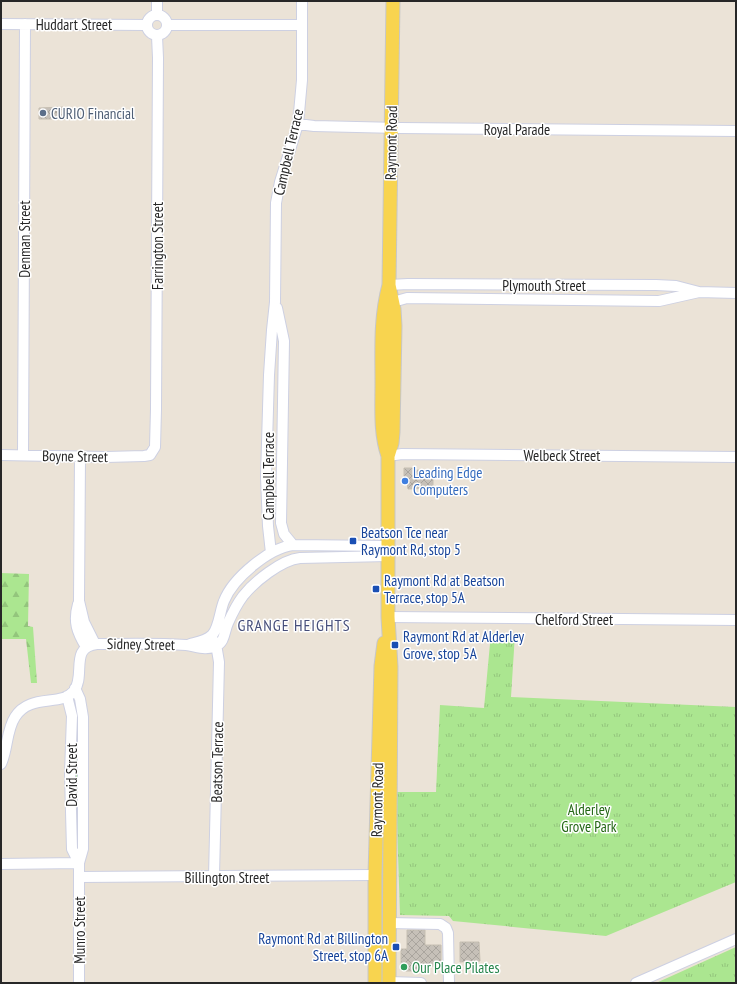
<svg xmlns="http://www.w3.org/2000/svg" width="737" height="984" font-family="'PT Sans Narrow',sans-serif">
  <defs>
    <pattern id="grass-tufts" width="24" height="20" patternUnits="userSpaceOnUse"><rect width="24" height="20" fill="#abe690"/><path d="M3 7l-1-3M5 7V3M7 7l1-3M15 17l-1-3M17 17v-4M19 17l1-3" fill="none" stroke="#93c57c"/></pattern>
    <pattern id="forest-firs" width="22" height="20" patternUnits="userSpaceOnUse"><rect width="22" height="20" fill="#abe690"/><path d="M5 1l3.5 6h-7zM16 11l3.5 6h-7z" fill="#93c57c"/></pattern>
    <pattern id="building-cross-hatch" width="8" height="8" patternUnits="userSpaceOnUse"><rect width="8" height="8" fill="#c6c0b8"/><path d="M0 0l8 8M0 8l8-8" fill="none" stroke="#aaa59e"/></pattern>
  </defs>
  <rect width="100%" height="100%" fill="#ebe3d7"/>
  <path fill="url(#grass-tufts)" d="M491 633 515 634 511 697 736 707V882L606 936 453 921 449 916 400 915 396 792H436L440 705 484 708Z
    M736 947V983H656Z"/>
  <path fill="url(#forest-firs)" d="M1 573 29 574 28 626 33 627 37 683H31L26 639H1Z
    M78 712 79 848H77L75 714Z"/>
  <path fill="url(#building-cross-hatch)" stroke="#c6bfb2" d="M63 107V110H65V119H39V108Z
    M404 468H415V470L433 471V488L408 489 407 482 404 483Z
    M407 930H425V945H441V962H436V966H425V971H406L401 967V949H407Z
    M460 942H479L480 961 460 962Z"/>
  <g fill="none" stroke-linecap="round" stroke-linejoin="round">
    <g stroke="#cdd0e2" stroke-width="12">
      <path id="minor" d="M147 25a10 10 0 1 1 20 0a10 10 0 1 1-20 0Z
        M157 15V1
        M1 24 146 25
        M167 25H302
        M298 124 314 126 399 128 736 131
        M389 285 408 284 656 285 676 286 699 292
        M393 302 407 298 659 301 699 292 736 293
        M277 308 284 341 281 523 284 534 293 545
        M1 455 106 457 144 456 150 455 155 447 156 409 158 58 157 36
        M23 455 25 24
        M388 456 402 454 736 457
        M80 457 79 601 84 622 95 644
        M271 553 268 526 266 477 269 375 272 330 275 302 276 203 280 182 298 124 302 80V1
        M78 604C73 622 77 632 86 647
        M388 617 736 620
        M190 644C198 642 206 641 212 635 219 628 220 610 224 601 233 578 269 548 293 545L388 546
        M75 688 80 699 83 717V849L79 863V983
        M67 696 72 716 70 774 72 849 79 863
        M1 764C8 749 6 731 15 717 30 693 61 707 74 691 86 675 69 647 97 644 126 644 156 643 186 645 196 646 205 651 216 646 225 642 224 632 228 623 232 614 237 604 243 596 254 582 281 560 300 558L388 556
        M1 864 79 863
        M79 877 375 875
        M214 877 219 662 217 650 214 641
        M389 923 440 924 446 928 448 933 449 983
        M389 982 421 983
        M636 983 736 939"/>
    </g>
    <g stroke="#c7c7c7" stroke-width="15">
      <path id="major" d="M388 456 392 443 393 432 395 326 394 309 389 285 393 1
        M375 983V875L381 666 384 643
        M389 983 391 667 388 617V456C380 433 382 408 382 383 382 348 380 319 389 285"/>
    </g>
    <use href="#minor" stroke="#fff" stroke-width="10"/>
    <use href="#major" stroke="#f8d44f" stroke-width="13"/>
  </g>
  <circle fill="#5c6f8a" stroke="#fff" stroke-width="1.5" cx="43" cy="113" r="4"/>
  <circle fill="#3f7fe0" stroke="#fff" stroke-width="1.5" cx="405" cy="481" r="4"/>
  <g fill="#1a4fb4" stroke="#fff" stroke-width="1.5">
    <rect x="349" y="537" width="8" height="8" rx="2"/>
    <rect x="372" y="585" width="8" height="8" rx="2"/>
    <rect x="391" y="641" width="8" height="8" rx="2"/>
    <rect x="392" y="943" width="8" height="8" rx="2"/>
  </g>
  <circle fill="#2e9e5b" stroke="#fff" stroke-width="1.5" cx="404" cy="967" r="4"/>
  <g text-anchor="middle" dominant-baseline="central" stroke-width="3" stroke-linejoin="round" paint-order="stroke">
    <g font-size="15" fill="#272727" stroke="#fff">
      <text x="74" y="24">Huddart Street</text>
      <text x="517" y="129">Royal Parade</text>
      <text transform="translate(391 143) rotate(-89)">Raymont Road</text>
      <text transform="translate(288 152) rotate(-77)">Campbell Terrace</text>
      <text transform="translate(24 239) rotate(-90)">Denman Street</text>
      <text transform="translate(157 246) rotate(-90)">Farrington Street</text>
      <text x="544" y="285">Plymouth Street</text>
      <text x="562" y="455">Welbeck Street</text>
      <text transform="translate(75 456) rotate(1)">Boyne Street</text>
      <text transform="translate(268 476) rotate(-90)">Campbell Terrace</text>
      <text x="574" y="619">Chelford Street</text>
      <text transform="translate(141 644) rotate(1)">Sidney Street</text>
      <text transform="translate(217 762) rotate(-89)">Beatson Terrace</text>
      <text transform="translate(71 775) rotate(-90)">David Street</text>
      <text transform="translate(377 800) rotate(-89)">Raymont Road</text>
      <text x="227" y="877">Billington Street</text>
      <text transform="translate(79 930) rotate(-90)">Munro Street</text>
    </g>
    <g font-size="15" fill="#4e5e75" stroke="#fff" text-anchor="start">
      <text x="51" y="113">CURIO Financial</text>
    </g>
    <g font-size="15" fill="#366cbe" stroke="#fff" text-anchor="start">
      <text x="413" y="472">Leading Edge<tspan x="413" dy="17">Computers</tspan></text>
    </g>
    <g font-size="15" fill="#164399" stroke="#fff" text-anchor="start">
      <text x="361" y="532">Beatson Tce near<tspan x="361" dy="17">Raymont Rd, stop 5</tspan></text>
      <text x="384" y="580">Raymont Rd at Beatson<tspan x="384" dy="17">Terrace, stop 5A</tspan></text>
      <text x="403" y="636">Raymont Rd at Alderley<tspan x="403" dy="17">Grove, stop 5A</tspan></text>
      <text x="388" y="938" text-anchor="end">Raymont Rd at Billington<tspan x="388" dy="17">Street, stop 6A</tspan></text>
    </g>
    <g font-size="15" fill="#246715" stroke="#fff">
      <text x="589" y="809">Alderley<tspan x="589" dy="17">Grove Park</tspan></text>
    </g>
    <g font-size="15" fill="#27864d" stroke="#fff" text-anchor="start">
      <text x="412" y="967">Our Place Pilates</text>
    </g>
    <g font-size="16" letter-spacing="1" fill="#464e7a" stroke="#fff">
      <text x="294" y="625">GRANGE HEIGHTS</text>
    </g>
  </g>
  <rect width="737" height="984" fill="none" stroke="#272727" stroke-width="4"/>
</svg>
